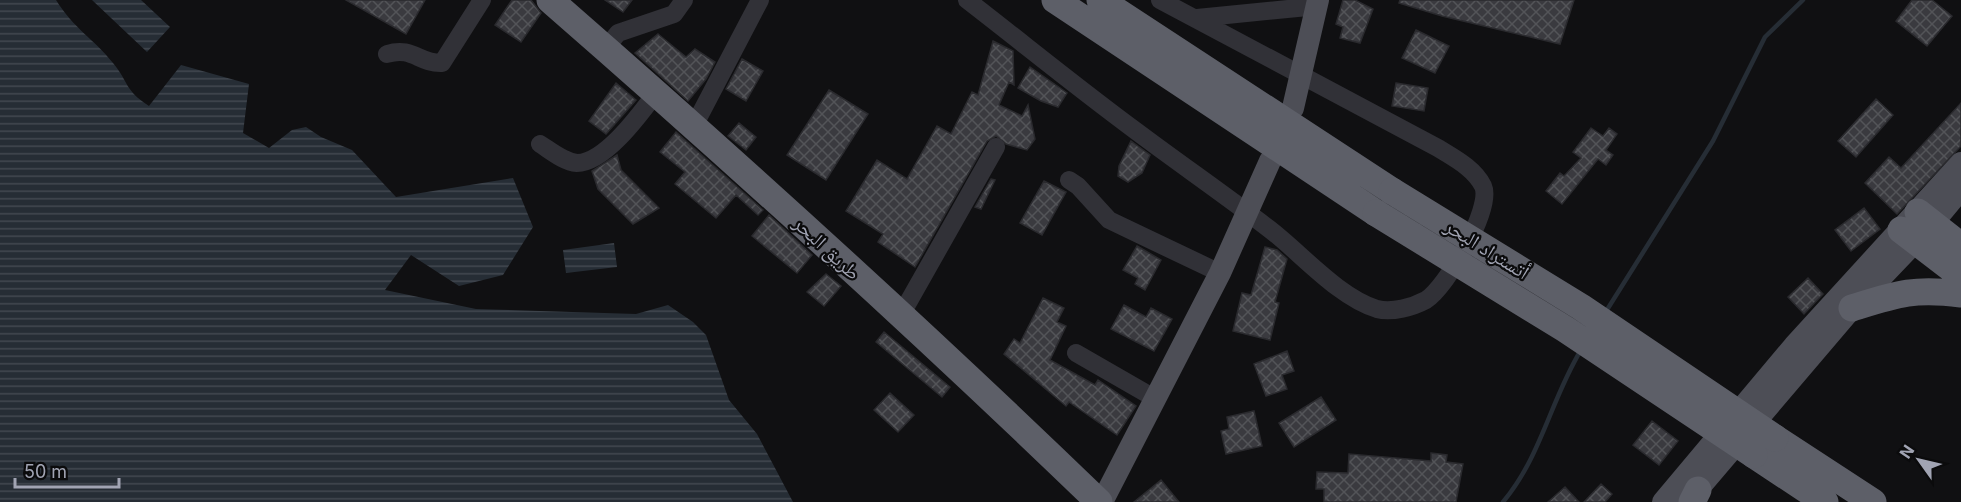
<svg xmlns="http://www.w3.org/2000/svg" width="1961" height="502" font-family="Inter,'Noto Naskh Arabic',sans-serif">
  <defs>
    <pattern id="water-rules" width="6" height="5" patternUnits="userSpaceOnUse" patternTransform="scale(1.5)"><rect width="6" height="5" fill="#262d35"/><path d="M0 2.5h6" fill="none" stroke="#424850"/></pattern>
    <pattern id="building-cross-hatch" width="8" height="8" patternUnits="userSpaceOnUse" patternTransform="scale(1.5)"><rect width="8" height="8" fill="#3a3a3f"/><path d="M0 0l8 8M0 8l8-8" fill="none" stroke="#535458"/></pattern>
  </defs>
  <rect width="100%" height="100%" fill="#101012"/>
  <path fill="url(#water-rules)" d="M0 0H56C74 29 94 39 113 63 129 82 124 90 149 106L181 65 249 84 243 133 269 148 292 130 306 127 321 137 352 150 396 197 513 178 533 227 503 275 459 286 411 255 385 290 476 309 636 314 668 305 693 322 706 335 729 400 757 434 793 502H0Z
    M92 0H141L170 27 147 52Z
    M614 243 617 267 566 273 563 250Z"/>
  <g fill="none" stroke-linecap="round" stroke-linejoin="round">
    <path stroke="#262d35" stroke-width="4.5" d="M1605 313 1713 141 1765 37 1803 0
      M1503 502C1541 457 1551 399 1581 350"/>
  </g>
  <path fill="url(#building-cross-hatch)" stroke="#2a2a2e" stroke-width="1.5" d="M346 0H425L406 34Z
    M512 0H531L541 13 521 42 495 25Z
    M605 0H632L623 12Z
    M1343 0H1355L1373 9 1360 43 1340 38 1343 27 1336 24Z
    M1400 0H1574L1560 44 1442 16 1399 3Z
    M1912 0H1932L1952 16 1927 46 1896 21Z
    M1416 30 1449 46 1435 73 1402 58Z
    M658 34 686 57 695 49 715 62 706 79 688 101 635 53Z
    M993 41 1013 51 1014 85 1009 82 999 105 1022 116 1028 105 1035 139 1027 150 1006 144 996 136 987 141 915 267 878 242 883 234 846 211 877 160 907 179 937 126 951 134 972 92 978 95Z
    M742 59 763 71 746 101 726 89Z
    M1030 67 1067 93 1058 107 1041 101 1018 88Z
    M616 83 636 100 606 134 589 121Z
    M1396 83 1428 88 1424 111 1392 106Z
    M829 90 868 114 826 180 787 155Z
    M1876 99 1893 115 1856 157 1838 141Z
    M1961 103V146L1897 214 1865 183 1889 157 1901 168Z
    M739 123 756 137 746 150 728 136Z
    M1591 128 1603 136 1609 128 1617 134 1606 150 1613 155 1606 165 1598 159 1562 204 1546 191 1560 173 1564 176 1581 158 1573 152Z
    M676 132 763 210 758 215 736 195 716 218 675 184 685 172 660 152Z
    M1131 141 1150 155 1142 173 1128 182 1118 176 1119 166Z
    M617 155 621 170 659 208 633 224 598 189 592 171Z
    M991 179 995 180 981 209 975 207Z
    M1044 181 1066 192 1042 235 1020 223Z
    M1864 208 1880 229 1851 251 1835 230Z
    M769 215 812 255 797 273 752 236Z
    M1137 246 1161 260 1145 290 1135 284 1138 278 1123 270Z
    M1265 247 1277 250 1287 259 1275 302 1279 303 1270 340 1233 331 1242 293 1251 295Z
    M826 274 841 286 824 306 807 292Z
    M1808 278 1823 294 1804 314 1788 297Z
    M1043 298 1064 308 1057 322 1066 326 1050 360 1095 385 1098 380 1136 406 1117 435 1069 402 1066 406 1004 354 1014 339 1020 343Z
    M1124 305 1146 317 1151 308 1172 319 1154 351 1111 329Z
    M884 332 950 387 942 397 876 342Z
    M1287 351 1294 371 1282 375 1287 389 1266 396 1254 364Z
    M890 393 914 415 898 432 874 410Z
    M1321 397 1336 420 1294 447 1279 423Z
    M1254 411 1262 446 1226 454 1221 431 1229 429 1227 417Z
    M1652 421 1678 441 1659 465 1633 445Z
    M1431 453 1447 455 1446 462 1463 464 1456 502H1324V489H1316L1317 472 1348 473 1349 454 1431 461Z
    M1161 480 1179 502H1134Z
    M1601 484 1612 494 1605 502H1584Z
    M1565 487 1579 502H1548Z"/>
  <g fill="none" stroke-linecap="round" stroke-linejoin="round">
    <path stroke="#313137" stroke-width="18" d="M967 0C1024 44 1079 89 1136 131 1180 164 1225 195 1268 228 1301 253 1338 297 1377 309 1392 313 1413 307 1426 300 1446 288 1493 208 1483 186 1474 168 1454 158 1438 148L1160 0
      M1197 18 1318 6
      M606 48 618 33 674 14 684 0
      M387 54C413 46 419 64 442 63L482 0
      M694 126 760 0
      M540 144C551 151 564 162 577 163 605 163 641 113 656 93
      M1069 180 1078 186 1109 220 1220 273
      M901 315 996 147
      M1076 353 1156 399"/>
    <path stroke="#4d4e56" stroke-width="22" d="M1293 108 1318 0
      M1102 502 1220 273 1270 161
      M1663 502 1794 346 1961 163
      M1687 502 1852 308 1932 224 1961 189"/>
    <path stroke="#5d5f68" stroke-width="27" d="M550 0C737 163 921 330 1099 502
      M1055 0 1376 213
      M1100 0 1392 191
      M1918 212 1961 246
      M1901 230 1961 276
      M1852 308C1897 294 1913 288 1961 294
      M1775 438 1873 502
      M1754 455 1825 502
      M1692 502 1698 490"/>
    <path stroke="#5d5f68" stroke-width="27" d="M1392 191 1581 307 1775 438
      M1376 213 1565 329 1754 455"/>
  </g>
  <g text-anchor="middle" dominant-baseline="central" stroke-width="4.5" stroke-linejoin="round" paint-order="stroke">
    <g font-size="20" fill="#a1a4b3" stroke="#0b0b0c">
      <text transform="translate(827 248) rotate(43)">طريق البحر</text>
      <text transform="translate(1487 249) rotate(32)">أتستراد البحر</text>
    </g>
  </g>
  <g transform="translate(1919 460) rotate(304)" stroke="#0b0b0c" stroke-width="4.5" paint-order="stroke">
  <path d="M0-4.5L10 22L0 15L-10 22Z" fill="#a1a4b3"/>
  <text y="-9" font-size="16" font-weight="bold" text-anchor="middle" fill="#a1a4b3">N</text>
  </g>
  <path d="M15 478v9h104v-9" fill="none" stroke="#a1a4b3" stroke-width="3"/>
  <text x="24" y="478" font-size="18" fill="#a1a4b3" stroke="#0b0b0c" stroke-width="4.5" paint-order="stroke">50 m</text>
</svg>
